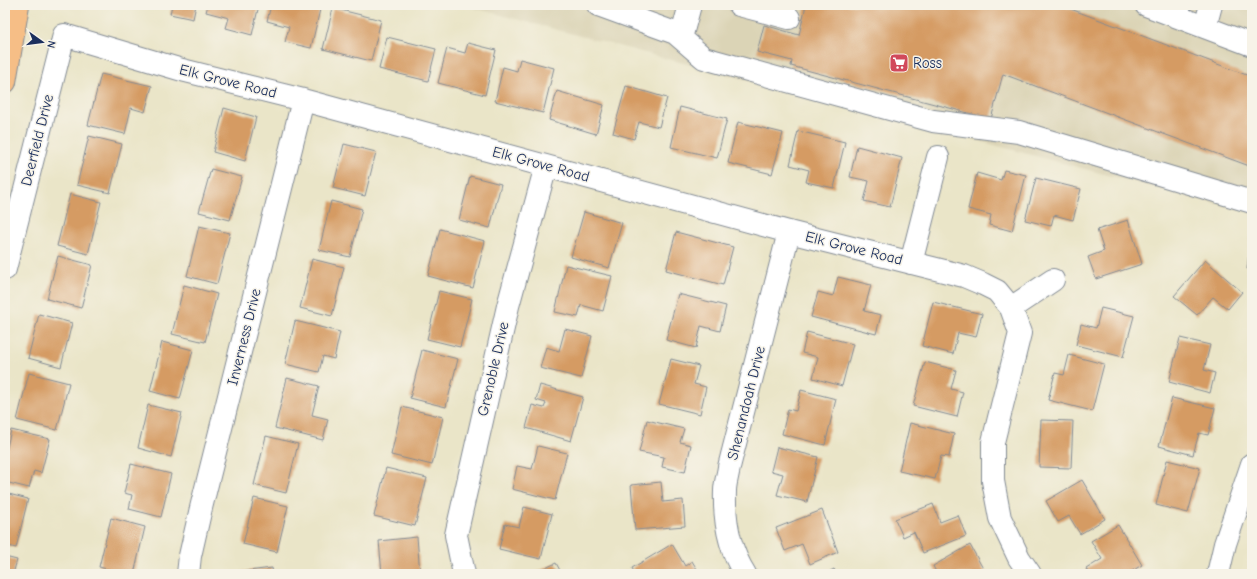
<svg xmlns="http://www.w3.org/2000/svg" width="1257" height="579" font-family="'Comic Neue',sans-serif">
  <rect width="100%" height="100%" fill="#f7f3e8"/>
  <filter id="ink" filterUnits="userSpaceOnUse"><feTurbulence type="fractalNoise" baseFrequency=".025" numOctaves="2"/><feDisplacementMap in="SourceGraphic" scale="8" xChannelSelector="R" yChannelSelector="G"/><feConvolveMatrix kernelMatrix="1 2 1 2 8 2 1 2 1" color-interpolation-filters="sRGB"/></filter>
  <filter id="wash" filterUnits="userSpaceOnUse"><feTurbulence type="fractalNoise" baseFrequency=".012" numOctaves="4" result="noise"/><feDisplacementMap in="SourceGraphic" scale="16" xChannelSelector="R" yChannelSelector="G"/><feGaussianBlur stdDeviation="0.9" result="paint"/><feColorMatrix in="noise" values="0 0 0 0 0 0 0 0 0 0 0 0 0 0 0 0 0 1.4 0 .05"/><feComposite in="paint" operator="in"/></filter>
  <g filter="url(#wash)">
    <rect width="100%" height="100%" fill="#eae5c8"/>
    <path fill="#dbd4b6" d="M463 5H1252V213Z"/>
    <g id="blocks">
      <path fill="#d59b63" d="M172 5H196L193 19 170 14Z
        M208 5H259L252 35 226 28 229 18 206 12Z
        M271 5H321L311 48 285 42 289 27 267 21Z
        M806 5H1060L1252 77V167L1003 74 991 119 791 66 792 61 757 52 764 25 799 35Z
        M333 8 381 20 371 61 323 49Z
        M387 37 436 49 428 81 379 69Z
        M468 43 496 50 485 95 438 83 447 48 465 53Z
        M520 59 554 68 543 113 495 101 503 67 517 71Z
        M101 74 152 86 145 112 131 108 125 134 88 125Z
        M626 86 667 98 659 127 639 122 634 139 613 133Z
        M557 91 604 105 596 134 549 120Z
        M680 107 727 119 717 158 671 147Z
        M224 108 256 117 245 161 213 152Z
        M738 122 783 133 772 174 728 163Z
        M798 131 845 142 834 188 806 182 809 170 790 165Z
        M89 136 122 144 110 193 77 185Z
        M344 144 376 152 365 196 333 188Z
        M857 146 902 158 890 207 864 201 869 181 850 177Z
        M211 169 242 177 230 220 199 212Z
        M1004 170 1026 175 1012 231 989 225 991 215 968 209 977 173 1001 180Z
        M470 176 501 184 490 228 459 220Z
        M1036 178 1081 189 1073 220 1054 215 1051 226 1025 220Z
        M70 194 101 202 88 254 57 246Z
        M331 201 362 209 350 257 319 250Z
        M584 212 622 223 609 268 571 257Z
        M1128 220 1142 264 1096 279 1088 257 1104 251 1097 230Z
        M199 226 230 233 217 284 187 276Z
        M440 229 485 241 473 288 428 276Z
        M676 232 733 247 723 285 666 270Z
        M1251 236H1252V269H1247Z
        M58 256 92 265 81 308 47 299Z
        M312 259 344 267 332 316 300 308Z
        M1205 260 1242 292 1228 309 1213 297 1197 315 1174 296Z
        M566 265 612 276 603 311 581 305 578 317 555 312Z
        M838 277 871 285 864 311 881 315 876 334 811 317 818 292 833 296Z
        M184 285 217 294 205 342 172 334Z
        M439 291 472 299 460 347 427 339Z
        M678 294 726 306 720 331 701 326 696 348 666 340Z
        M933 302 982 314 976 337 958 333 953 354 922 346Z
        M1101 308 1134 316 1123 357 1076 345 1081 324 1096 328Z
        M39 314 72 323 61 367 28 358Z
        M295 321 340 332 334 359 323 356 319 372 285 364Z
        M565 329 592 336 581 378 540 368 546 347 559 351Z
        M807 332 853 344 842 386 813 378 818 357 802 353Z
        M1180 338 1210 345 1204 370 1215 373 1210 393 1169 382Z
        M162 342 193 350 180 399 150 391Z
        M422 350 458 359 446 407 410 398Z
        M1069 355 1104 364 1092 411 1048 400 1055 373 1064 375Z
        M671 359 699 366 694 384 706 387 700 414 659 404Z
        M925 362 956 370 951 389 963 392 957 417 913 406Z
        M29 373 69 383 57 430 17 420Z
        M287 378 319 386 312 415 328 419 323 440 275 428Z
        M540 385 583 397 571 441 526 428 532 405 544 408 546 403 536 400Z
        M801 390 836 399 825 445 782 434 788 409 796 411Z
        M1172 398 1215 408 1208 435 1199 433 1193 455 1159 446Z
        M148 405 182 413 171 457 138 448Z
        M402 407 443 417 432 465 391 455Z
        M647 420 684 429 680 442 691 445 685 472 662 467 664 457 639 452Z
        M1041 420 1073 421 1071 468 1039 467Z
        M910 423 954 434 949 457 941 456 935 479 899 471Z
        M11 430 50 439 41 473 34 471 29 488 5 482V456Z
        M266 436 298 444 286 493 254 485Z
        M538 446 567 453 555 500 512 489 517 466 532 469Z
        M777 447 818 457 807 502 777 495 783 474 771 471Z
        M1167 460 1200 468 1188 513 1156 505Z
        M131 464 171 474 161 517 129 509 132 495 124 493Z
        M386 468 427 478 415 526 374 516Z
        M1082 480 1105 519 1080 534 1069 516 1058 522 1046 501Z
        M661 482 663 502 683 500 685 526 635 530 631 485Z
        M5 493 28 499 16 548 5 545Z
        M254 498 288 506 277 552 243 544Z
        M933 504 940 522 958 515 966 536 923 553 914 532 903 537 895 519Z
        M524 507 552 514 541 559 499 549 505 524 519 527Z
        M822 510 838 552 810 564 802 544 785 551 776 528Z
        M111 518 145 527 134 574H127L99 567Z
        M1118 525 1142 565 1127 574H1089L1086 569 1102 559 1091 541Z
        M417 537 420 574H382L379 541Z
        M672 544 685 566 692 561 700 574H635L632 568Z
        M970 545 986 574H937L933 566Z
        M5 557 17 560 13 574H5Z
        M556 563 562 574H533Z
        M272 568 273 574H241L240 572Z
        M834 569 837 574H825Z"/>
    </g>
  </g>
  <g filter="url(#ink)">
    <use href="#blocks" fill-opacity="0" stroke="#828a93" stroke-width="1"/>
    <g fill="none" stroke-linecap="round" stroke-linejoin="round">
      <g stroke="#828a93" stroke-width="24">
        <path id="minor" d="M598 5 675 33 704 58 933 121 1019 132 1252 202
          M739 5 789 18
          M1146 5 1252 45
          M1205 27 1211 5
          M681 38 690 5
          M911 263 938 157
          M5 269 64 35 182 70 303 100 789 232 964 276 983 284 997 291 1011 308 1020 333 993 442V481L1000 518 1019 558 1030 574
          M1011 308 1053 280
          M188 574 190 556 201 508 303 100
          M464 574 456 535 508 306 546 166
          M745 574C729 549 724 520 725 491 725 483 728 475 729 467L789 232
          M1218 574 1225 544 1252 464"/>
      </g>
      <g stroke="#828a93" stroke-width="24">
        <path id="major" d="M5 82 18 5"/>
      </g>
      <g stroke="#828a93" stroke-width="24">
        <path id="highway" d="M5 9 6 5"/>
      </g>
      <use href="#minor" stroke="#fff" stroke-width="22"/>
      <use href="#major" stroke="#f6be86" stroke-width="22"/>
      <use href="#highway" stroke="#f6be86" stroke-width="22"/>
    </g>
  </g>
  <defs>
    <g id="supermarket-square" transform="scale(1)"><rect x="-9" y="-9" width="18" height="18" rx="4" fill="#d1495b" stroke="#f7f3e8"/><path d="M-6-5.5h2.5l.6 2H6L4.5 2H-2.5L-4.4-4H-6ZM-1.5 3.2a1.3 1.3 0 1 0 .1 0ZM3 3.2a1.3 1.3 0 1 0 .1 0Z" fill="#fff"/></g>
  </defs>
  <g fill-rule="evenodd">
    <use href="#supermarket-square" x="899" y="63"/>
  </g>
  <g text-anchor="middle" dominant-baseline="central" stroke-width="3" stroke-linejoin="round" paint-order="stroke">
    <g font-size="15" fill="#1b2f5e" stroke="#f7f3e8" text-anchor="start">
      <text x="913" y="63">Ross</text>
    </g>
    <g font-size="15" fill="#1b2f5e" stroke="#f7f3e8">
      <text transform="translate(228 81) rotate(14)">Elk Grove Road</text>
      <text transform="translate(37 140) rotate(-76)">Deerfield Drive</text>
      <text transform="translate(541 164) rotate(15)">Elk Grove Road</text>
      <text transform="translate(854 248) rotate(14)">Elk Grove Road</text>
      <text transform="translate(244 337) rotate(-76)">Inverness Drive</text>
      <text transform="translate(493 369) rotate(-77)">Grenoble Drive</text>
      <text transform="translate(746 403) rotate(-76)">Shenandoah Drive</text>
    </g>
  </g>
  <rect width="1257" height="579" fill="none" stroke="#f7f3e8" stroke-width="20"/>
  <g transform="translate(42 42) rotate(104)" stroke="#f7f3e8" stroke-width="3" paint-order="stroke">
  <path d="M0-3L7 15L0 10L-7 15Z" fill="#1b2f5e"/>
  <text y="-6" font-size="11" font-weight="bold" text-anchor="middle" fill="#1b2f5e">N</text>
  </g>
</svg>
